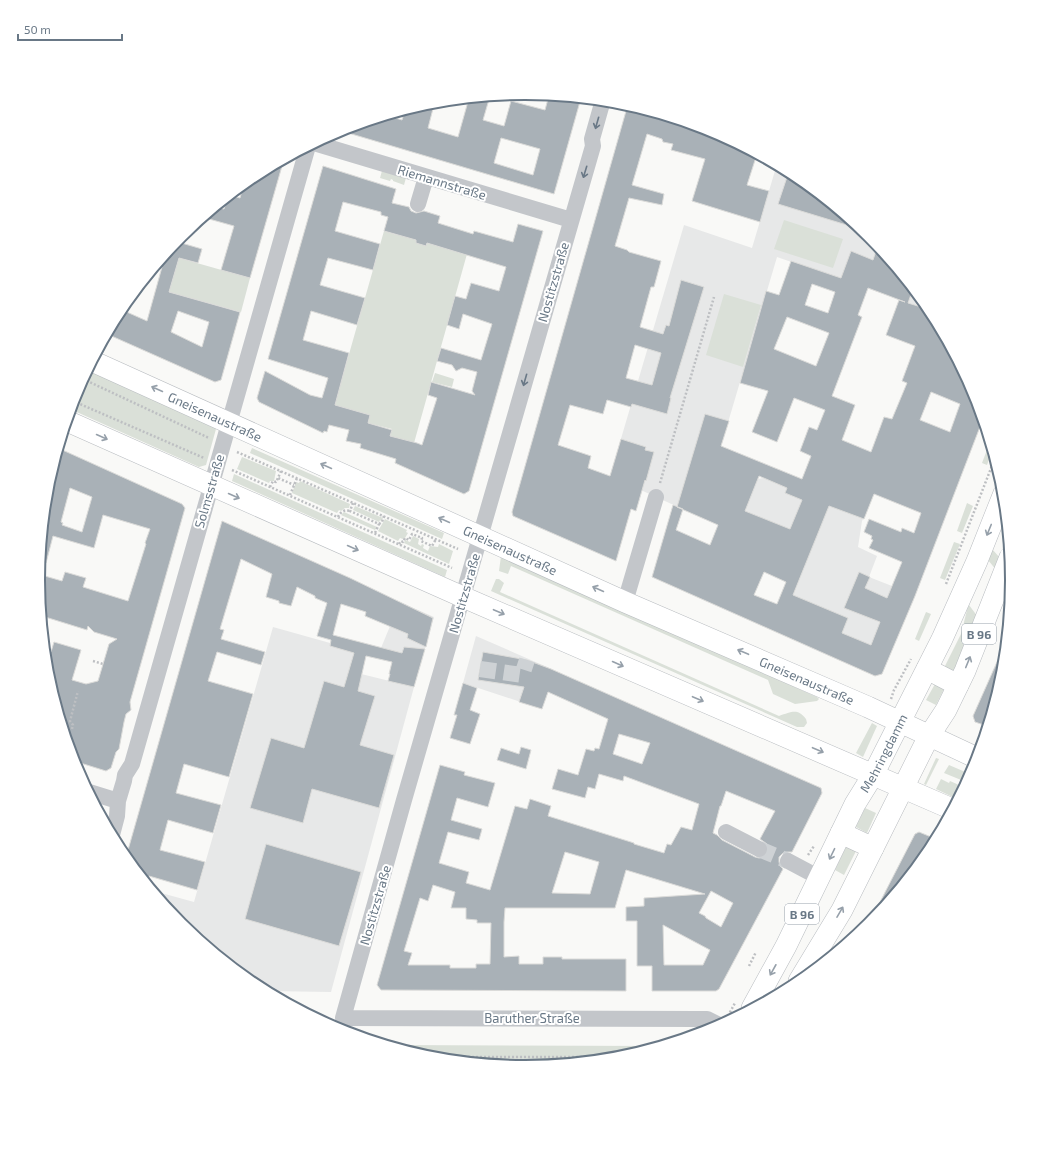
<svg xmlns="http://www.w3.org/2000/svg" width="1050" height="1159" font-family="'Exo 2',sans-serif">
  <rect width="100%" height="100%" fill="#f9f9f7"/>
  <path fill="#e7e8e8" d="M777 164 796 175 870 235 878 245 876 250 884 253 924 301 921 307 777 257 700 517 610 476 684 225 752 248Z
    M763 478 869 507 862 521 858 547 877 556 869 577 892 586 877 621 880 623 868 652 850 645 843 662 810 647 818 627 786 613 805 566 773 552 740 523 758 479Z
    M400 602 434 617 422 658 381 648Z
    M273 627 330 643V646L354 653 349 671 414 687 331 992 267 991 254 984 180 924 154 891 194 902Z
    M476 636 554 670 542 709 463 683Z"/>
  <path fill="#dae0d8" d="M383 167 407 174 404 185 393 181V180L391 179 390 181 380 178Z
    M784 220 843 239 833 268 774 249Z
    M400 227 419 232 416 243 426 246 427 243 467 254 414 443 390 436 392 429 368 423 370 415 338 406 334 407 384 231 397 235Z
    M179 258 250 278 241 312 169 292Z
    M724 294 761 305 743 367 706 355Z
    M88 370 215 427 216 429 206 465 199 467 70 409 75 393Z
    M435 373 454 379 452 387 432 382Z
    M990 442 992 451 987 465 982 463Z
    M252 448 444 533 442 539 250 453Z
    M242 457 276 471 274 481H270L269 483 237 469Z
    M234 474 447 570 445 577 232 481Z
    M300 481 350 504 349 508H345L341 511 339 510 337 513 292 493 296 482 299 483Z
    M967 503 973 506 962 533 957 531Z
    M355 506 383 518 381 521 380 520 379 522 353 510Z
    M344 512 377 527 375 530 341 515Z
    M385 519 407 530 406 532 408 533 405 538H404L403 539 400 538 398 541 378 531Z
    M413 536 419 539 418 544 421 546 422 544 424 545 423 548 428 551 430 546 438 547 439 544 453 551 449 564 404 543 405 540 410 542Z
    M954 542 960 544 945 580 940 578Z
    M992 549 1001 559 997 571 988 560Z
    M501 556 817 697 819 699 817 701 795 704 773 694 768 680 511 566 508 574 499 571Z
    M496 579H499L504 583 500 592 779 716C792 712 797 708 806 719L807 723 804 727H797L491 591Z
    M969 605 978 617 953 672 944 668 961 634 967 610Z
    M926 612 931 614 919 641 915 639Z
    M935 684 944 689 936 705 926 700Z
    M872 723 877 726 863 757 856 753Z
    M936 758 939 759 926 785 924 784Z
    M949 765 970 774 966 782 944 773Z
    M941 779 949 783 950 781 959 785 955 791 960 793 957 799 936 789Z
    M865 808 876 813 867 833 856 827Z
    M846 847 856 851 844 875 835 870Z
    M390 1045 657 1046 620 1057 525 1066 430 1057Z"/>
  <path fill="#a9b1b7" stroke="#dbdbd9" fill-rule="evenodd" d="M549 95 581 98 554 194 338 130 385 115 402 120 405 110 435 101 428 128 458 137 469 98 490 96 483 120 504 126 511 101 545 110ZM501 138 540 149 533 175 494 163Z
    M628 104 712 130 757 154 747 185 769 191 760 222 692 201 705 159 671 150 673 144 663 142 662 139 647 134 632 185 664 194 662 205 629 198 615 246 627 250 629 252 661 261 654 287H651L640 327 663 334 666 325 669 326 681 280 704 287 670 398H671L667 414 632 404 631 407 607 400 603 414 570 405 558 445 591 456 588 468 610 476 621 439 646 447 645 450 654 452 646 481 645 480 636 511 631 509 616 561 513 516 512 512ZM635 345 661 353 652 385 626 378Z
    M284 159 250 278 221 270 234 226 202 217 215 207 224 209 228 197 229 195 240 198 244 183 255 174Z
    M323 166 396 189 392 203 409 207 411 211 416 213 424 211 440 216 438 223 473 234 474 231 513 242 518 224 543 231 469 491 464 494 395 463 396 459 360 448 361 444 346 441 349 430 329 425 327 432 324 431 323 433 259 402 257 398 265 371 310 395 322 398 328 378 268 359ZM343 202 381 212V215L388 217 384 231 416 240V243L426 246 427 243 506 267 499 291 471 283 466 299 455 296 447 325 459 329 463 314 492 324 481 360 441 348 437 361 452 365 456 371 462 368 477 372 472 391 475 395 431 382 428 395 437 398 422 445 417 443 390 436 392 430 368 423 370 415 335 405 349 353 303 340 311 311 357 325 365 298 320 285 328 258 373 270 380 244 335 231Z
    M789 171 796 175 863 230 778 204Z
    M178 242 202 249 198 263 179 258 169 292 240 312 221 380 215 382 107 334 120 309 147 321 162 267 156 265 172 246 176 247ZM178 311 209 322 202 347 171 332Z
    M878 245 913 289 908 303 931 310 975 393 983 419 915 596 882 674 875 676 652 577 673 505 683 509 676 530 710 545 718 525 677 507 705 414 729 421 721 446 802 479 811 456 800 451 809 427 817 430 825 410 794 398 777 442 752 432 768 391 740 383 766 291 779 295 791 261 841 278 851 251 873 260ZM812 284 835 292 828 313 805 305ZM868 288 905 302 899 300 886 335 915 346 902 381 907 383 892 419 884 417 871 452 842 440 855 405 832 396 862 317 858 315ZM787 317 829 333 816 366 774 349ZM931 392 960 404 950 432 920 420ZM759 476 787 488 785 493 802 500 790 529 745 511ZM874 494 921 513 914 533 902 528 901 532 869 519 864 532 872 536 871 539 873 540 869 548 902 562 887 598 865 588 870 577 859 572 844 608 880 622 871 645 842 633 848 618 793 595 829 506 864 519ZM764 572 786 582 777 604 754 595Z
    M58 448 182 504 185 508 130 702 131 710 126 714 124 722 119 749 116 752 111 768 106 771 74 761 47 674 45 650 51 652 54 642 81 650 72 680 86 684 98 681 109 644 117 639 94 632 88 626 87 630 42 616 38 574 62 581 65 572 86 578 83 587 128 601 146 544 145 543 150 529 103 515 94 548 53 536 46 563 40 562 47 484ZM70 488 92 497 82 532 62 525 63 523 61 522Z
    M222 521 350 578 433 618 426 647 407 638 408 634 365 616 366 612 341 604 333 635 402 653 404 647 425 649 414 687 388 681 390 674H389L392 662 366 656 358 691 375 696 360 745 394 755 379 808 312 789 303 823 250 808 271 738 304 748 324 681 344 687 354 653 330 646 331 640 317 636 327 603 315 598V596L297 587 291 606 279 603V601L266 597 272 574 241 559 220 629 224 630 221 639 265 652 261 665 217 652 208 681 253 694 229 777 184 764 176 793 221 805 213 833 168 820 160 850 205 862 197 890 149 876 147 883 126 857Z
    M483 652 527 660 551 669 821 788 822 793 792 852H787L783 853 779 857V862L780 866 783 869 719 989 716 991H652V966H637V921H626V907L644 906V898L705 894 626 870 615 908H505L504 922V957L519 956V964H543V957H562V959H626V991L381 990 377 985 440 765 465 772 464 775 495 783 488 807 457 798 451 820 482 829 479 840 448 832 439 863 469 872 466 883 490 890 515 806 527 809 530 799 551 806 548 816 634 843V844L664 853 667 844 671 845 681 827 692 830 699 804 624 776 623 781 599 774 595 789 588 787 585 798 552 789 558 769 578 775 586 749 594 751 595 748 599 749 608 719 548 692 542 709 519 702 524 687 478 680ZM619 734 650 743 642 764 613 754ZM726 791 775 811 760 839 767 844 768 848V853L764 857 759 858 755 857 722 840 717 835 713 833 720 806H721ZM565 852 599 862 590 894 552 893ZM433 885 455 892 451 908H466V919L477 920V923H491L490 964H476V968H450V965H408L412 953 404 951 420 898 428 901ZM711 891 733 903 721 927 706 918 705 916 699 913ZM663 925 710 950 703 965H664Z
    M1001 653 1005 654 1003 675 987 725 984 724V725L975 722 973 716Z
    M463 683 477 688 470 710 480 714 470 744 450 738 457 715H454Z
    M521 747 531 750 526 769 497 760 501 748 519 754Z
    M919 832 936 839 930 850 883 907 879 904 915 834Z
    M266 844 361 872 339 946 245 919Z"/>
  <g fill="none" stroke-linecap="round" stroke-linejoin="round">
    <path stroke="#ced2d5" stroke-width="16" stroke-dasharray="16 8" stroke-linecap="butt" d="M480 669 522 675 527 660
      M759 849 788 861"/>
    <g stroke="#b8bcc0" stroke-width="22">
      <g id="major">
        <path id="s1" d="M92 361 625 602 868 707 977 758"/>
        <path d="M67 421 463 597 952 809"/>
        <path d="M927 669 958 685"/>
        <path d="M841 833 873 848"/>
        <path d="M799 981 842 910 929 736 946 710 965 671 1010 557"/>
        <path id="s2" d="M752 1008 786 946 855 804 873 775 942 639 977 561 1004 493"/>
      </g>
    </g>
    <path stroke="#bdbfc2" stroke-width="2.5" stroke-dasharray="2 2" stroke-linecap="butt" d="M83 379 209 438
      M73 401 204 458
      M237 452 458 549
      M232 470 452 568
      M281 471 278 478 294 485
      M660 483 714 297
      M270 487 273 481 276 482 278 478
      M290 495 297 478
      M353 503 350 511 379 524 375 533
      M338 517C340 512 345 509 350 511
      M379 524 382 522 384 516
      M399 544 401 541 403 542 405 538 409 540 412 534 422 538 421 541 432 546 436 539
      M946 584 995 458
      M93 661 103 664
      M891 699 894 690 911 659
      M72 729 73 725 70 721 78 691
      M808 855 814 846
      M749 966 756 952
      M728 1016 735 1003
      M428 1057H621"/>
    <path stroke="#c3c6ca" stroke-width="16" d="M603 100 592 139 593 146 404 800 343 1018 698 1019H707L719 1025
      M314 143 571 220
      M418 204 426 177
      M625 602 656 497
      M89 792 118 801
      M726 832 759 849
      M112 835 117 816 118 801 124 781 125 775 132 764 308 146
      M788 861 820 878"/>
    <use href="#major" stroke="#fff" stroke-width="21"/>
  </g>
  <defs><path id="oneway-shaft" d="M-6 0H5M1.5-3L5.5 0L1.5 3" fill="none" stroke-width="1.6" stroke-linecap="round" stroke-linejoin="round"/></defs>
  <g stroke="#697886">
    <use href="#oneway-shaft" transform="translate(597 123) rotate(106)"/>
    <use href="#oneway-shaft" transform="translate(585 172) rotate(107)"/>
    <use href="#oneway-shaft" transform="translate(525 380) rotate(106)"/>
  </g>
  <g stroke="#96a0aa">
    <use href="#oneway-shaft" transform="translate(157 389) rotate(-156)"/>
    <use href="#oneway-shaft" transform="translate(102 437) rotate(24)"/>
    <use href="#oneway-shaft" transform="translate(326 466) rotate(-156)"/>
    <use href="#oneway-shaft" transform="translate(234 496) rotate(24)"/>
    <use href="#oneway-shaft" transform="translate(444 520) rotate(-156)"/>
    <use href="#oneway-shaft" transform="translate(989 530) rotate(112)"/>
    <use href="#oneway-shaft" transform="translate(353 548) rotate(24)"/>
    <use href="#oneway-shaft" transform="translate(598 589) rotate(-156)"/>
    <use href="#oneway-shaft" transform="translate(499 612) rotate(23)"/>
    <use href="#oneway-shaft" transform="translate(743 652) rotate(-157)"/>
    <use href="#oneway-shaft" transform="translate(968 662) rotate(-68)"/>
    <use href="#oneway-shaft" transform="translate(618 664) rotate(24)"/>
    <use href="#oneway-shaft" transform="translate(698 699) rotate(23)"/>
    <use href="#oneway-shaft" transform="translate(818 750) rotate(23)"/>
    <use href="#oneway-shaft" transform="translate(832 854) rotate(116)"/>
    <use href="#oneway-shaft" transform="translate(840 912) rotate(-60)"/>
    <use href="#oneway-shaft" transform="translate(773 970) rotate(119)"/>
  </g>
  <g text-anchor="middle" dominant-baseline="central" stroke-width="4" stroke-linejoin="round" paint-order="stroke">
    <g fill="#fff" stroke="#96a0aa" stroke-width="1">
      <rect x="962" y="624" width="34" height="20" rx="3"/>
      <rect x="785" y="904" width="34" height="20" rx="3"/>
    </g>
    <g font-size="12" font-weight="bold" fill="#697886">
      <text x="979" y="634">B 96</text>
      <text x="802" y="914">B 96</text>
    </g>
    <g font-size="13" fill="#697886" stroke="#fff">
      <text transform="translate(442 182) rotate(17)">Riemannstraße</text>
      <text transform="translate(553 282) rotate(-74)">Nostitzstraße</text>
      <text stroke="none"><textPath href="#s1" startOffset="135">Gneisenaustraße</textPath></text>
      <text transform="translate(209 491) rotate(-74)">Solmsstraße</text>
      <text stroke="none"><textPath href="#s1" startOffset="459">Gneisenaustraße</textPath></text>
      <text transform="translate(464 593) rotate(-74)">Nostitzstraße</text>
      <text stroke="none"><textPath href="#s1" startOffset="783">Gneisenaustraße</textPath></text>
      <text stroke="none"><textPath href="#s2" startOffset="287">Mehringdamm</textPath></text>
      <text transform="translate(375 905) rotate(-74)">Nostitzstraße</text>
      <text x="532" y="1018">Baruther Straße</text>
    </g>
  </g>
  <path d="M0 0H1050V1159H0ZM45 580a480 480 0 1 1 960 0a480 480 0 1 1-960 0Z" fill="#fff" fill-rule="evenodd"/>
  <path fill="none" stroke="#697886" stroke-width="2" d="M45 580a480 480 0 1 1 960 0a480 480 0 1 1-960 0Z"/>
  <path d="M18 34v6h104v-6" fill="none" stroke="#697886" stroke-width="2"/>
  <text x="24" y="34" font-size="12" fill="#697886" stroke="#ffffff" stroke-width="3" paint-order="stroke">50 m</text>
</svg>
